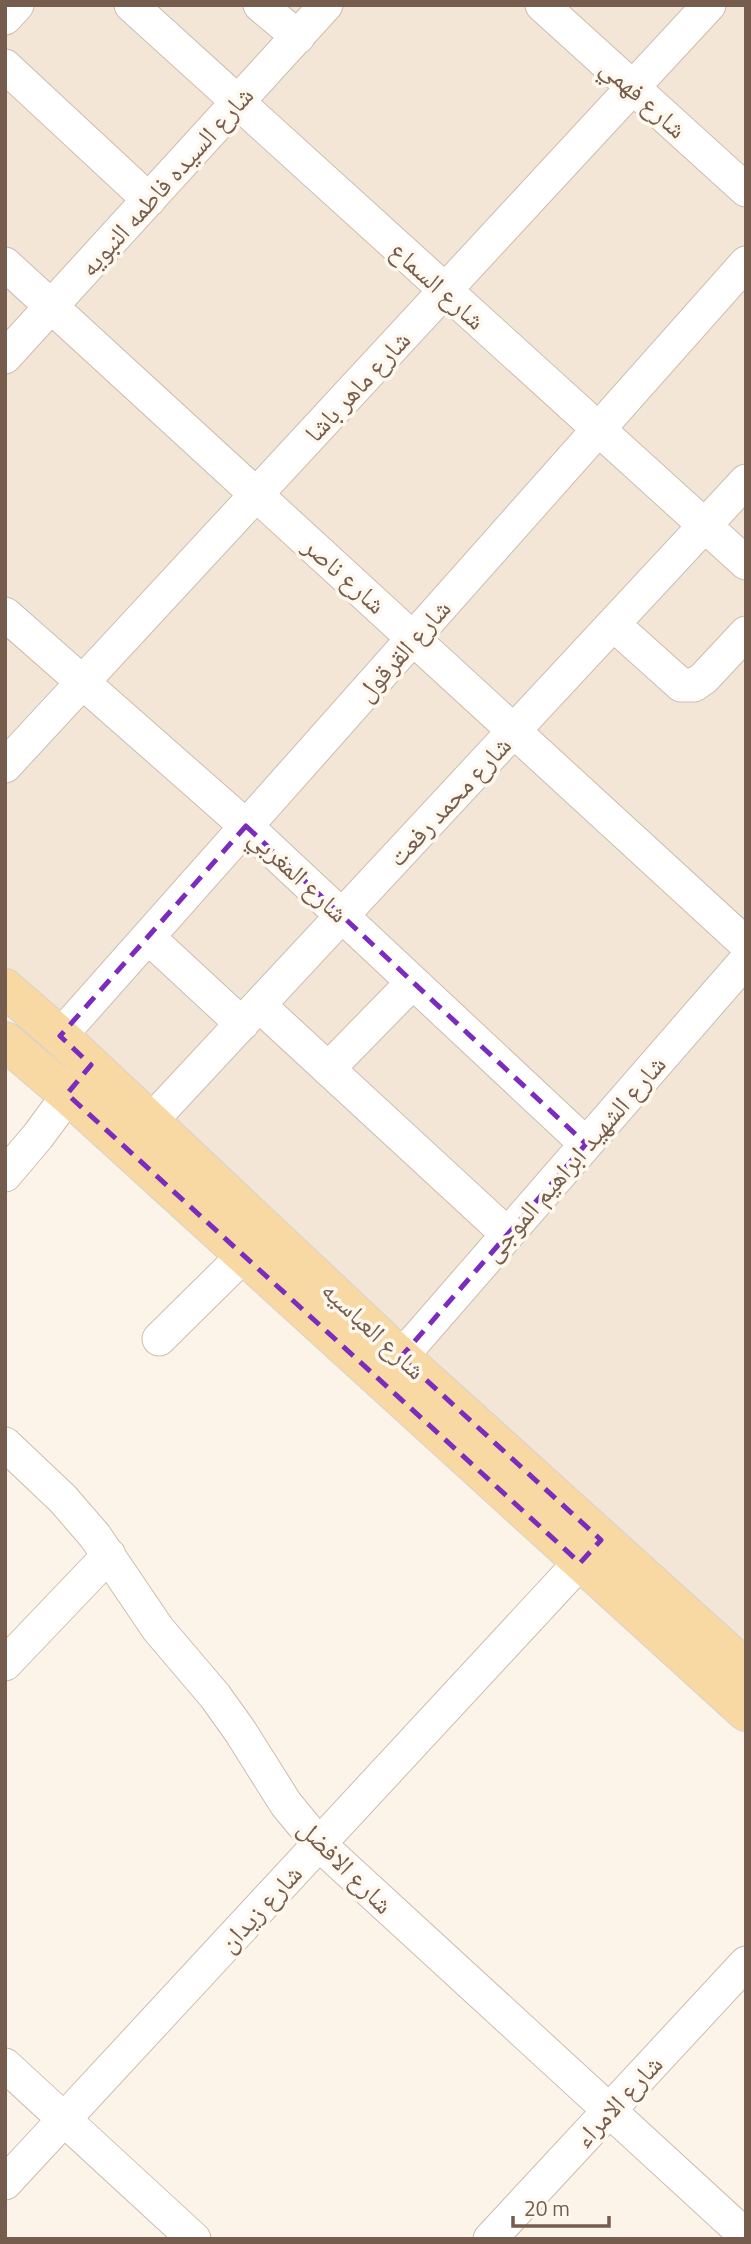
<svg xmlns="http://www.w3.org/2000/svg" width="751" height="2244" font-family="'Titillium Web','Noto Naskh Arabic',sans-serif">
  <rect width="100%" height="100%" fill="#fcf4e8"/>
  <path fill="#f3e6d7" d="M5 5H746V1678L5 1009Z"/>
  <g fill="none" stroke-linecap="round" stroke-linejoin="round">
    <g stroke="#cebcae" stroke-width="35">
      <path id="minor" d="M131 5 746 563
        M260 5 298 37
        M542 5 746 190
        M5 18 17 5
        M5 66 149 200
        M5 264 746 944
        M5 357 326 5
        M5 614 246 826 586 1144
        M613 624 681 685H694L704 678 746 633
        M5 766 709 5
        M148 937 242 1024
        M259 1005 507 1234
        M60 1036 746 263
        M328 1069 413 982
        M151 1121 746 481
        M5 1175 38 1136 83 1075
        M159 1339 243 1256
        M401 1357 746 960
        M5 1444 63 1499 95 1536 158 1629 215 1696 240 1731 286 1804 319 1844 746 2236
        M5 1664 109 1555
        M5 2065 194 2239
        M5 2183 598 1543
        M490 2239 746 1963"/>
    </g>
    <g stroke="#d9d1cd" stroke-width="40">
      <path id="major" d="M5 988 60 1036 401 1357 746 1669
        M5 1041 67 1094 746 1712"/>
    </g>
    <use href="#minor" stroke="#fff" stroke-width="33"/>
    <use href="#major" stroke="#f8d9a3" stroke-width="38"/>
  </g>
  <path fill="none" stroke="#7b2cbf" stroke-width="5" stroke-dasharray="14 9" stroke-linejoin="round" d="M246 826 586 1144 401 1357 601 1540 580 1563 67 1094 91 1065 60 1036Z"/>
  <g text-anchor="middle" dominant-baseline="central" stroke-width="7" stroke-linejoin="round" paint-order="stroke">
    <g font-size="26" fill="#765c4c" stroke="#fef8ef">
      <text transform="translate(644 98) rotate(42)">شارع فهمي</text>
      <text transform="translate(166 181) rotate(-48)">شارع السيده فاطمه النبويه</text>
      <text transform="translate(438 285) rotate(42)">شارع السماع</text>
      <text transform="translate(357 386) rotate(-47)">شارع ماهر باشا</text>
      <text transform="translate(345 575) rotate(42)">شارع ناصر</text>
      <text transform="translate(403 650) rotate(-48)">شارع القرقول</text>
      <text transform="translate(449 801) rotate(-47)">شارع محمد رفعت</text>
      <text transform="translate(299 875) rotate(43)">شارع المغربي</text>
      <text transform="translate(574 1158) rotate(-49)">شارع الشهيد ابراهيم الموجى</text>
      <text transform="translate(374 1330) rotate(43)">شارع العباسيه</text>
      <text transform="translate(346 1866) rotate(45)">شارع الافضل</text>
      <text transform="translate(260 1908) rotate(-47)">شارع زيدان</text>
      <text transform="translate(618 2101) rotate(-47)">شارع الامراء</text>
    </g>
  </g>
  <rect width="751" height="2244" fill="none" stroke="#765c4c" stroke-width="14"/>
  <path d="M513 2216v10h96v-10" fill="none" stroke="#765c4c" stroke-width="3.5"/>
  <text x="524" y="2216" font-size="21" fill="#765c4c" stroke="#fef8ef" stroke-width="5" paint-order="stroke">20 m</text>
</svg>
